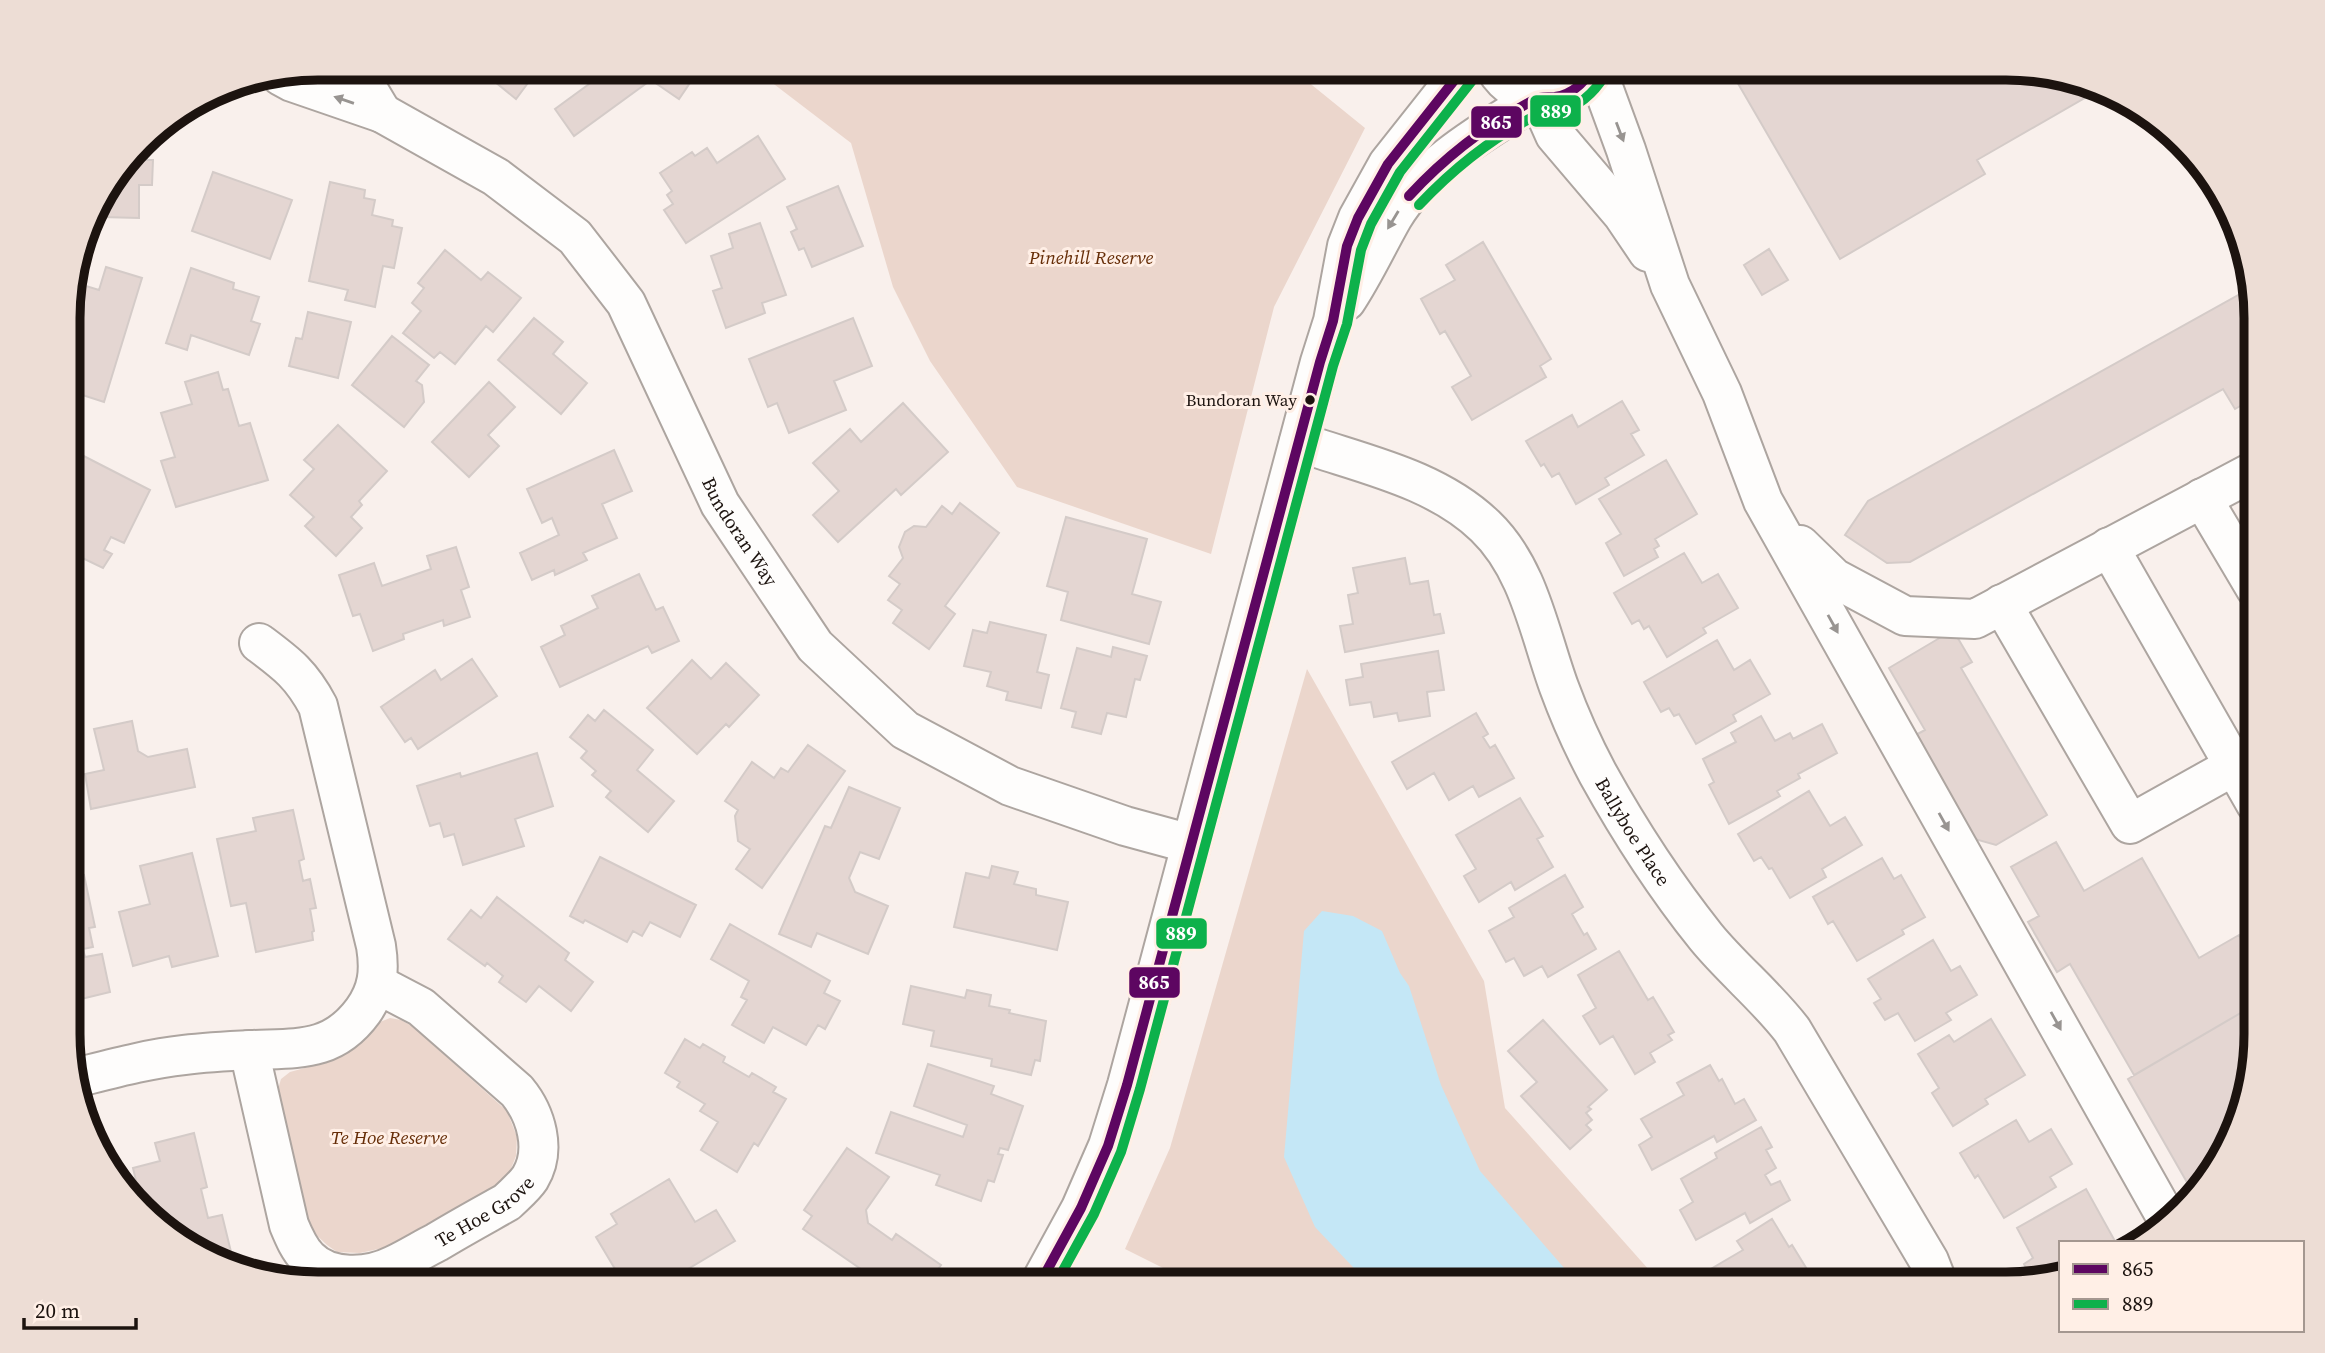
<svg xmlns="http://www.w3.org/2000/svg" width="2325" height="1353" font-family="'Source Serif 4',serif">
  <rect width="100%" height="100%" fill="#f9f0ec"/>
  <path fill="#ebd6cc" d="M753 68H1291L1365 128 1274 307 1211 554 1017 487 930 361 893 287 851 143Z
    M1307 669 1484 981 1505 1108 1650 1271 1658 1284H1195L1125 1249 1170 1148Z
    M390 1018 401 1020 412 1026 507 1111 517 1137 516 1156 510 1171 503 1182 392 1246 360 1253 337 1252 327 1245 311 1230 277 1093 281 1079 290 1072 312 1066 354 1045 380 1022Z"/>
  <path fill="#c4e7f6" d="M1322 911 1353 916 1382 931 1400 973 1409 986 1441 1085 1480 1171 1565 1269 1585 1284H1369L1315 1227 1284 1157 1304 931Z"/>
  <path fill="#e4d6d2" stroke="#d4cbc8" stroke-width="2" d="M478 68H539L516 99Z
    M611 68H693L698 71 679 99 651 80 574 136 555 109Z
    M1729 68H2007L2095 92 1977 160 1985 174 1840 259Z
    M758 136 785 179 686 243 664 210 673 204 667 195 672 191 660 173 692 152 695 156 707 148 717 163Z
    M148 138 147 160H153L152 185H139V218L101 217V208H94Z
    M213 172 292 200 270 259 192 231Z
    M330 182 365 190 364 198 375 200 372 215 393 220 392 226 402 228 394 268 383 266 375 307 345 300 348 290 309 281Z
    M838 186 863 246 812 267 804 248 799 250 791 232 797 229 787 207Z
    M760 223 786 295 762 303 765 313 726 328 713 291 722 288 711 256 733 248 729 234Z
    M1483 242 1551 359 1540 366 1546 377 1472 420 1452 387 1471 376 1445 331 1440 334 1421 299 1455 280 1446 265Z
    M1769 249 1788 280 1762 295 1744 265Z
    M445 250 481 280 488 272 521 298 493 332 486 326 455 364 440 352 434 358 403 333 421 311 412 303 424 288 418 283Z
    M106 267 142 278 104 402 70 391V337L78 312 70 310V301L76 283 99 290Z
    M191 268 234 283 233 289 259 297 251 321 260 324 249 355 191 335 187 350 166 343Z
    M2251 288 2256 302V397L2235 409 2223 389 1910 562 1887 563 1845 535 1868 501Z
    M308 312 351 322 338 378 289 366 296 338 302 339Z
    M534 318 563 342 553 354 587 383 561 414 498 360Z
    M853 318 872 366 834 381 846 410 789 433 777 403 768 407 749 359Z
    M392 336 429 365 416 381 422 385 424 402 404 427 352 385Z
    M218 372 223 390 228 389 239 426 250 423 268 480 176 507 161 461 175 457 161 413 192 404 185 382Z
    M489 382 515 407 488 435 499 446 469 477 432 442Z
    M1622 401 1639 430 1631 434 1644 455 1605 478 1609 485 1576 504 1559 473 1552 477 1544 464 1541 466 1526 441 1572 415 1578 427Z
    M903 403 948 452 901 495 896 489 838 542 813 515 839 491 813 463 850 429 861 442Z
    M338 425 387 471 359 501 362 505 351 517 362 528 336 556 305 526 314 517 290 495 314 469 304 460Z
    M70 449 150 490 124 543 111 537 104 550 112 554 103 568 70 552Z
    M614 450 632 491 602 504 617 538 583 553 587 560 555 575 554 570 532 580 520 553 559 535 552 518 542 523 527 489Z
    M1666 460 1697 514 1655 539 1659 546 1654 549 1658 557 1624 576 1606 543 1621 534 1599 499Z
    M960 503 999 533 945 606 955 614 929 649 893 623 902 610 888 600 900 584 889 576 903 558 899 547 905 532 914 526 926 527 942 506 952 514Z
    M1066 517 1147 539 1132 594 1161 602 1149 644 1061 620 1068 592 1047 586Z
    M456 547 469 587 461 590 470 617 444 626 443 620 403 634 404 639 373 651 360 614 353 616 339 575 374 563 382 586 431 569 427 556Z
    M1684 553 1702 583 1718 574 1738 608 1703 628 1706 633 1667 657 1649 626 1644 629 1639 620 1632 624 1614 593Z
    M1405 558 1410 584 1428 581 1434 615 1440 614 1444 633 1345 652 1340 626 1353 624 1348 595 1358 593 1353 568Z
    M639 574 656 610 663 607 679 641 652 653 648 646 560 687 541 647 565 635 561 626 598 608 592 596Z
    M70 620 76 622 71 636 81 640 70 666Z
    M990 622 1046 635 1037 672 1049 675 1041 708 1006 700 1008 692 987 686 991 672 964 666 973 630 987 633Z
    M1953 630 1972 662 1961 668 2047 815 1996 845 1971 838 1912 737 1925 730 1889 668Z
    M1717 640 1734 670 1750 660 1770 694 1733 715 1736 721 1696 744 1679 714 1674 716 1669 708 1661 712 1644 682Z
    M1113 647 1147 656 1140 680 1135 679 1126 717 1107 713 1101 734 1072 727 1076 712 1061 708 1077 648 1111 657Z
    M1438 651 1444 690 1427 692 1430 716 1399 721 1397 713 1374 717 1371 702 1350 705 1346 680 1363 677 1361 664Z
    M472 659 497 696 418 749 411 738 405 742 381 707 435 670 441 680Z
    M692 660 711 679 726 663 759 695 729 727 726 724 697 754 647 708Z
    M604 710 653 750 637 770 674 801 648 832 606 797 611 791 592 775 596 771 581 758 587 751 570 737 588 715 595 721Z
    M1476 713 1488 734 1483 737 1490 748 1495 745 1514 778 1479 797 1473 786 1449 800 1434 773 1407 789 1392 762Z
    M1761 716 1775 741 1790 733 1793 739 1822 724 1837 753 1798 774 1800 778 1777 791 1780 796 1729 824 1709 785 1714 782 1703 759 1736 742 1731 733Z
    M132 721 138 751 148 757 187 749 195 787 91 809 85 774 104 770 94 729Z
    M808 745 845 771 762 888 736 869 750 849 738 841 735 816 738 810 725 801 752 762 774 778 781 768 788 772Z
    M537 753 553 806 515 819 524 846 463 865 454 834 444 837 440 823 430 826 417 786 460 773 461 777Z
    M849 787 900 808 879 859 860 852 849 878 855 892 888 906 868 954 817 933 811 947 779 934 825 826 831 828Z
    M1809 791 1830 826 1845 817 1862 845 1822 869 1826 877 1790 898 1772 868 1769 869 1761 857 1754 861 1738 834Z
    M1520 798 1543 836 1537 839 1553 867 1515 890 1511 882 1479 902 1464 876 1476 869 1456 835Z
    M293 810 304 859 299 861 303 881 310 879 316 908 310 909 314 931 312 932 313 940 256 952 246 903 231 906 217 839 256 831 253 818Z
    M2056 842 2084 891 2142 858 2199 958 2239 935 2256 965V1004L2134 1075 2070 964 2057 972 2028 922 2039 916 2011 867Z
    M192 853 218 956 172 967 169 956 133 966 119 912 150 904 140 866Z
    M600 857 696 905 680 937 650 922 642 936 633 931 627 942 585 920 583 923 570 916Z
    M1882 858 1894 879 1901 875 1925 917 1902 930 1904 934 1857 961 1833 921 1828 924 1813 897Z
    M73 861 77 877 84 875 95 927 89 928 93 947 83 949 85 957 102 954 110 992 77 1000 76 994 70 996V862Z
    M992 866 1018 872 1014 884 1036 889V895L1068 902 1057 950 954 927 966 873 989 878Z
    M1565 875 1583 907 1572 914 1584 935 1587 933 1596 949 1548 977 1542 966 1524 976 1514 958 1506 962 1489 931 1514 917 1509 908Z
    M497 897 569 953 565 960 593 982 571 1011 539 986 526 1002 499 982 503 976 487 963 485 966 448 939 471 910 481 918Z
    M730 924 830 981 824 993 840 1001 825 1029 818 1025 806 1045 773 1027 764 1043 732 1025 747 1000 741 997 749 981 711 959Z
    M1933 940 1951 971 1960 966 1977 995 1946 1013 1951 1020 1915 1041 1898 1013 1885 1020 1874 1003 1881 999 1868 979Z
    M1619 951 1648 1000 1653 997 1674 1032 1668 1035 1672 1040 1650 1053 1655 1062 1635 1074 1613 1036 1600 1044 1583 1016 1596 1008 1578 975Z
    M911 986 965 998 967 990 991 995 989 1006 1010 1010 1009 1013 1046 1021 1040 1061 1035 1060 1031 1075 991 1066 992 1059 931 1046 934 1031 903 1024Z
    M2256 1004V1050L2223 1159 2192 1191 2128 1079Z
    M1991 1019 2025 1075 1985 1099 1988 1104 1953 1126 1932 1093 1939 1088 1918 1054 1949 1035 1954 1042Z
    M1543 1020 1607 1090 1588 1107 1591 1109 1586 1113 1592 1120 1586 1125 1591 1130 1570 1149 1521 1096 1537 1082 1508 1051Z
    M685 1039 700 1048 703 1044 725 1057 723 1062 749 1077 752 1073 776 1087 773 1092 786 1099 758 1146 754 1143 737 1172 701 1150 718 1122 700 1111 705 1104 677 1087 680 1082 665 1073Z
    M928 1064 994 1086 991 1094 1023 1106 1008 1150 1000 1148 998 1154 1003 1155 994 1182 988 1180 981 1201 936 1185 940 1175 876 1153 891 1112 963 1137 967 1125 914 1106Z
    M1710 1065 1719 1081 1722 1079 1735 1104 1744 1099 1756 1120 1717 1142 1714 1136 1652 1170 1639 1145 1652 1137 1641 1119 1684 1095 1677 1083Z
    M2016 1120 2029 1142 2051 1129 2072 1164 2050 1177 2056 1187 2004 1218 1978 1175 1975 1178 1960 1153Z
    M1761 1127 1772 1147 1766 1150 1776 1168 1765 1175 1771 1185 1780 1181 1790 1200 1750 1223 1745 1213 1696 1240 1680 1210 1693 1202 1681 1179 1717 1158 1715 1153Z
    M194 1133 207 1187 201 1189 208 1218 222 1215 232 1256 222 1259 194 1251 141 1202 133 1168 160 1161 155 1143Z
    M847 1148 889 1177 866 1210 868 1223 892 1240 896 1234 941 1265 927 1285H884L803 1229 812 1216 804 1210Z
    M669 1179 695 1222 716 1210 735 1241 661 1285H608L603 1277 615 1269 596 1237 617 1224 611 1214Z
    M2086 1189 2116 1243H2061V1273L2033 1281 2024 1264 2033 1258 2017 1228Z
    M1772 1219 1789 1247 1792 1245 1813 1279 1805 1284H1710L1704 1273 1743 1250 1737 1241Z
    M530 1275 537 1285H515Z"/>
  <g fill="none" stroke-linecap="round" stroke-linejoin="round">
    <g stroke="#ada5a0" stroke-width="42">
      <g id="minor">
        <path d="M1596 68 1626 150 1670 285 1722 393 1763 501 2166 1217"/>
        <path d="M281 76 292 82 382 113 355 68"/>
        <path d="M1539 99 1555 135 1623 215 1648 252"/>
        <path id="s1" d="M382 113 496 177 575 237 626 303 720 504 815 646 905 730 1010 786 1125 826 1191 844"/>
        <path id="s2" d="M1299 442C1362 464 1435 478 1485 526 1529 568 1539 632 1559 687 1570 717 1583 746 1598 774 1629 830 1666 887 1706 937 1733 970 1766 996 1792 1030L1929 1261 1938 1284"/>
        <path d="M2202 498 2256 589"/>
        <path d="M1800 545 1834 578 1905 616 1975 619 2256 470"/>
        <path d="M2109 547 2256 804"/>
        <path d="M2002 604 2130 824 2234 766"/>
        <path id="s3" d="M249 1050 289 1225C294 1237 299 1249 308 1258 329 1280 368 1278 394 1265 409 1258 423 1249 437 1242 460 1228 484 1215 507 1202 515 1194 524 1187 530 1178 547 1150 536 1114 517 1091L421 1007 377 984"/>
        <path d="M75 1078C111 1069 147 1059 184 1055 207 1052 230 1051 253 1050 299 1048 333 1052 363 1011 378 990 380 971 376 946L318 706C301 674 287 664 259 643"/>
      </g>
    </g>
    <g stroke="#ada5a0" stroke-width="42">
      <path id="major" d="M1495 68C1517 106 1573 110 1593 68
        M1346 301C1364 274 1377 245 1393 217 1426 163 1485 131 1537 98
        M1039 1285 1081 1208 1108 1146 1127 1085 1320 362 1333 321 1347 246 1358 218 1388 164 1464 68"/>
    </g>
    <use href="#minor" stroke="#fefdfc" stroke-width="38"/>
    <use href="#major" stroke="#fefdfc" stroke-width="38"/>
    <g stroke="#ffefe6" stroke-width="16">
      <path id="bus-1" d="M1409 196C1444 158 1488 124 1534 100 1541 96 1548 98 1555 97 1573 94 1584 83 1593 68
        M1039 1285 1081 1208 1108 1146 1127 1085 1320 362 1333 321 1347 246 1358 218 1388 164 1464 68"/>
    </g>
    <g stroke="#ffefe6" stroke-width="16">
      <path id="bus-2" d="M1419 205C1453 169 1494 136 1539 114 1545 110 1552 112 1560 111 1580 106 1594 93 1605 75
        M1055 1285 1094 1214 1121 1152 1140 1089 1333 366 1347 324 1361 250 1371 224 1400 172 1475 77"/>
    </g>
    <use href="#bus-1" stroke="#5d0661" stroke-width="10"/>
    <use href="#bus-2" stroke="#0db14b" stroke-width="10"/>
  </g>
  <defs><path id="oneway-solid" d="M-6-.8H1V-3.2L6.5 0L1 3.2V.8H-6Z" transform="scale(1.75)"/></defs>
  <g fill="#989491">
    <use href="#oneway-solid" transform="translate(344 100) rotate(-161)"/>
    <use href="#oneway-solid" transform="translate(1620 132) rotate(69)"/>
    <use href="#oneway-solid" transform="translate(1393 220) rotate(121)"/>
    <use href="#oneway-solid" transform="translate(1833 624) rotate(61)"/>
    <use href="#oneway-solid" transform="translate(1944 822) rotate(61)"/>
    <use href="#oneway-solid" transform="translate(2056 1021) rotate(61)"/>
  </g>
  <circle fill="#1c130f" stroke="#ffefe6" stroke-width="2.5" cx="1310" cy="400" r="6"/>
  <g text-anchor="middle" dominant-baseline="central" stroke-width="6" stroke-linejoin="round" paint-order="stroke">
    <g font-size="17" fill="#1c130f" stroke="#ffefe6" text-anchor="end">
      <text x="1297" y="400">Bundoran Way</text>
    </g>
    <g font-size="19" font-style="italic" fill="#662d07" stroke="#ffefe6">
      <text x="1091" y="257">Pinehill Reserve</text>
      <text x="389" y="1137">Te Hoe Reserve</text>
    </g>
    <g font-size="19" fill="#1c130f" stroke="#ffefe6">
      <text stroke="none"><textPath href="#s1" startOffset="569">Bundoran Way</textPath></text>
      <text stroke="none"><textPath href="#s2" startOffset="548">Ballyboe Place</textPath></text>
      <text stroke="none"><textPath href="#s3" startOffset="415">Te Hoe Grove</textPath></text>
    </g>
  </g>
  <path d="M0 0H2325V1353H0ZM318 80H2006A238 238 0 0 1 2244 318V1034A238 238 0 0 1 2006 1272H318A238 238 0 0 1 80 1034V318A238 238 0 0 1 318 80Z" fill="#edddd5" fill-rule="evenodd"/>
  <path fill="none" stroke="#1c130f" stroke-width="9" d="M318 80H2006A238 238 0 0 1 2244 318V1034A238 238 0 0 1 2006 1272H318A238 238 0 0 1 80 1034V318A238 238 0 0 1 318 80Z"/>
  <g stroke="#ffefe6" stroke-width="2.5">
    <rect x="1529" y="94" width="53" height="34" rx="7" fill="#0db14b"/>
    <rect x="1470" y="105" width="53" height="34" rx="7" fill="#5d0661"/>
    <rect x="1155" y="917" width="53" height="33" rx="7" fill="#0db14b"/>
    <rect x="1128" y="966" width="53" height="33" rx="7" fill="#5d0661"/>
  </g>
  <g font-size="19" text-anchor="middle" font-weight="bold" fill="#fff">
    <text x="1556" y="118">889</text>
    <text x="1496" y="129">865</text>
    <text x="1181" y="940">889</text>
    <text x="1154" y="989">865</text>
  </g>
  <rect x="2059" y="1241" width="245" height="91" fill="#ffefe6" stroke="#a49790" stroke-width="2"/>
  <rect x="2073" y="1264" width="35" height="10" fill="#5d0661" stroke="#a49790" stroke-width="2"/>
  <text x="2122" y="1276" font-size="21" fill="#1c130f">865</text>
  <rect x="2073" y="1299" width="35" height="10" fill="#0db14b" stroke="#a49790" stroke-width="2"/>
  <text x="2122" y="1311" font-size="21" fill="#1c130f">889</text>
  <path d="M24 1318v10h112v-10" fill="none" stroke="#1c130f" stroke-width="3.5"/>
  <text x="35" y="1318" font-size="21" fill="#1c130f" stroke="#ffefe6" stroke-width="5" paint-order="stroke">20 m</text>
</svg>
